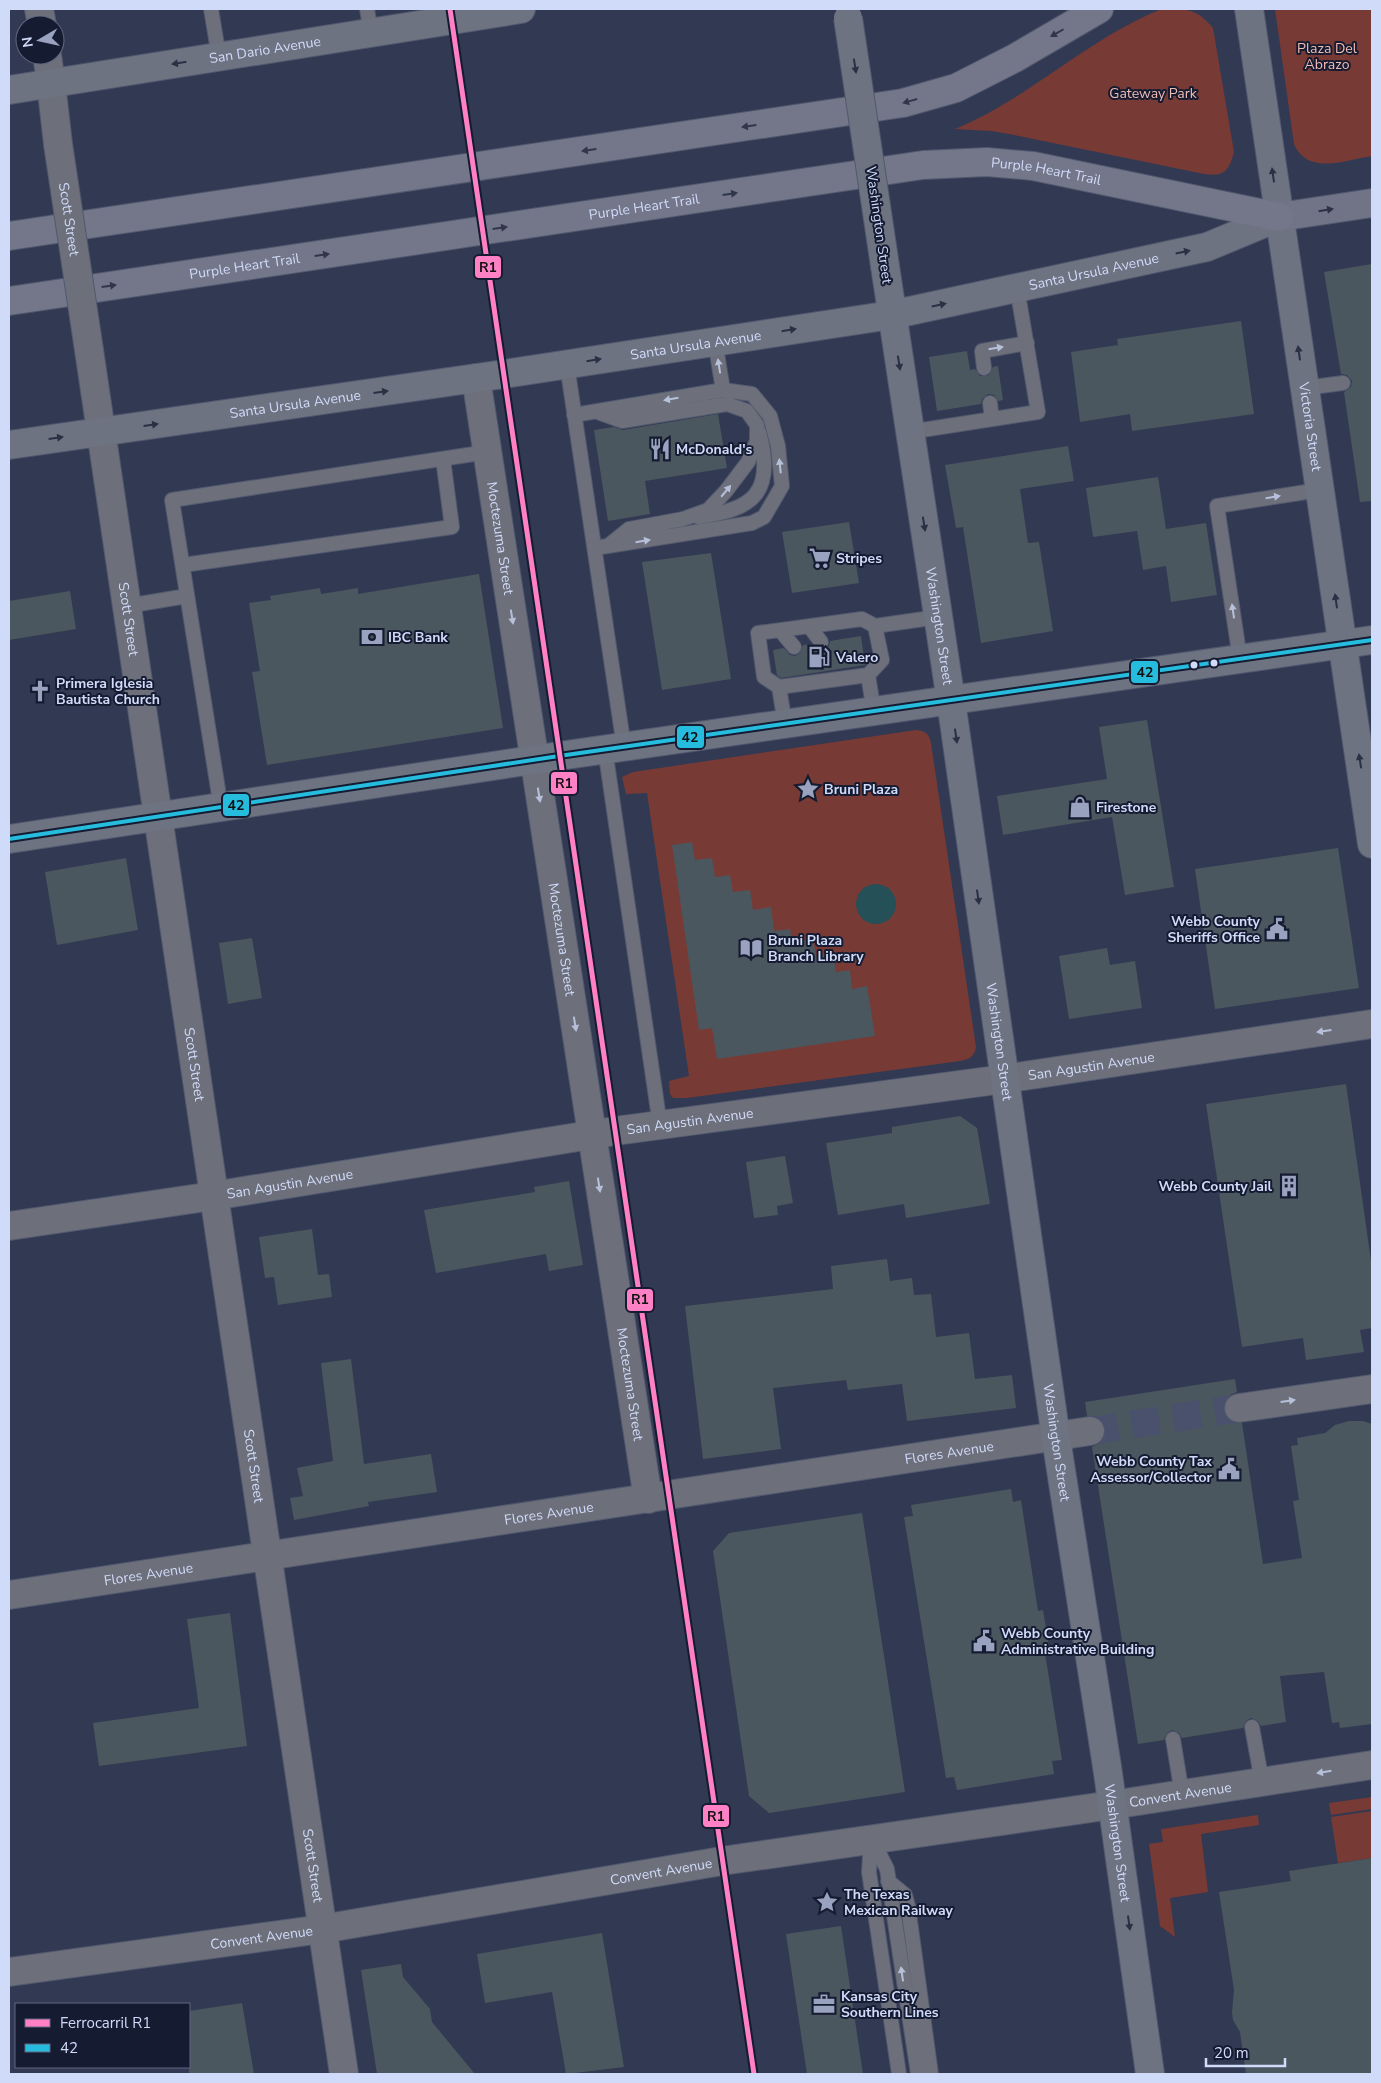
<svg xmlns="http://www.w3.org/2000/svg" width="1381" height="2083" font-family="'Nunito Sans',sans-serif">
  <rect width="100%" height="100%" fill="#323953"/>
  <path fill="#783a35" d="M1162 9C1187 9 1196 8 1213 28L1234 152C1229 171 1224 177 1204 174L1019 136 992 131 955 129C1030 98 1088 38 1162 9Z
    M1275 9H1372V156C1345 160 1308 176 1294 144Z
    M916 730C926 731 929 734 931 743L976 1047C974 1060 965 1060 953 1062L687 1098H673L670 1094 669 1081 689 1076 647 793 626 794 622 777 633 772Z
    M1372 1797V1809L1331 1815 1329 1803Z
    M1372 1811V1858L1338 1863 1331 1817Z
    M1258 1815 1259 1825 1201 1834 1208 1892 1170 1898 1175 1937 1160 1926 1149 1844 1163 1842 1161 1829Z"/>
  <path fill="#265058" d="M856 904a20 20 0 1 1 40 0a20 20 0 1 1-40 0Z"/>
  <path fill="#4b575f" d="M1372 264V501L1360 502 1344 392 1351 387 1352 381 1347 375 1341 374 1324 272Z
    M1241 321 1254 414 1132 431 1130 414 1080 422 1071 352 1118 345 1117 339Z
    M967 351 970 370 975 369 980 376 989 375 993 367 998 366 1003 400 998 401 994 395 988 394 982 399 981 404 937 411 929 357Z
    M718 414 727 468 645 481 650 514 608 521 594 430 614 427 623 430Z
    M1068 446 1074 481 1020 489 1028 543 1039 542 1053 631 981 643 963 527 956 528 945 465Z
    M1158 477 1166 529 1206 523 1217 595 1171 602 1166 566 1143 570 1137 531 1093 537 1086 488Z
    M849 522 859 583 792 593 782 532Z
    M711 553 731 679 662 690 642 562Z
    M479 574 503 728 267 765 252 672 260 671 249 603 271 600 270 596 320 588 321 594 358 588V594Z
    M70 591 76 629 9 640V601Z
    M861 636 865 665 781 678 777 675 773 650 784 648 790 655 795 656 800 653 803 645 812 644 817 650 823 651 829 646 830 641Z
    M1147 720 1174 887 1125 895 1112 817 1003 835 997 796 1107 779 1099 727Z
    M692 842 695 860 712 858 715 877 730 875 733 892 750 890 753 910 771 907 774 931 790 929 792 942 813 939 816 956 833 953 836 972 850 970 852 989 867 986 875 1036 717 1059 712 1028 699 1030 672 845Z
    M1338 848 1359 988 1215 1009 1195 869Z
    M126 858 138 930 57 945 45 872Z
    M252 938 262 998 228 1004 219 943Z
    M1107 948 1110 965 1135 961 1142 1008 1069 1019 1059 956Z
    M1346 1084 1372 1268V1328L1360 1330 1364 1352 1306 1360 1303 1338 1242 1347 1206 1104Z
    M960 1116 977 1128 990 1204 906 1218 904 1204 838 1215 826 1143 892 1133V1127Z
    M785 1156 793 1203 777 1206 778 1215 754 1218 746 1162Z
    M569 1181 583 1265 549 1271 546 1254 436 1273 424 1210 535 1192 534 1187Z
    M312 1229 318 1275 329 1274 332 1297 278 1305 274 1277 265 1278 259 1237Z
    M887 1259 890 1281 912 1278 914 1295 931 1294 936 1337 969 1333 975 1379 1012 1375 1016 1408 907 1421 902 1384 848 1390 846 1380 773 1388 781 1449 703 1459 685 1306 833 1289 831 1266Z
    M351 1359 364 1464 431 1454 437 1492 368 1502 369 1506 294 1520 290 1498 303 1496 297 1468 333 1461 321 1363Z
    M1235 1379 1237 1392 1230 1395 1225 1402 1224 1411 1226 1417 1233 1422 1242 1423 1263 1564 1302 1558 1293 1501 1299 1500 1291 1446 1298 1445 1297 1438 1325 1433 1335 1425 1349 1421H1363L1372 1424V1724L1340 1728 1339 1722 1332 1723 1324 1672 1280 1676 1286 1722 1261 1726 1258 1721 1251 1718 1246 1721 1243 1728 1182 1738 1179 1733 1172 1730 1167 1733 1164 1740 1138 1744 1092 1447 1100 1443 1104 1437 1105 1429 1102 1421 1095 1416H1087L1085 1402Z
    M1011 1489 1013 1502 1021 1500 1038 1611 1043 1610 1050 1652 1045 1653 1062 1760 1052 1761 1054 1774 957 1790 954 1777 946 1778 904 1517 913 1516 911 1505Z
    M862 1513 905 1792 769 1813 749 1796 713 1551 729 1533Z
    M230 1613 247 1746 99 1766 93 1723 199 1708 187 1619Z
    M1372 1858V2074H1246L1240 2032 1233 2020 1232 2012 1234 1990 1219 1892 1291 1881 1289 1871Z
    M841 1926 863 2074H807L786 1934Z
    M602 1933 624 2067 566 2074 552 1992 485 2003 477 1954Z
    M401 1964 403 1977 430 2009 432 2022 475 2074H377L361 1970Z
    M242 2003 254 2074H189V2011Z"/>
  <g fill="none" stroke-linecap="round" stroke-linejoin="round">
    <path stroke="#4a516c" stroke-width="28" stroke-dasharray="28 14" stroke-linecap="butt" d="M1090 1431 1239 1408"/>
    <g stroke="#51586e" stroke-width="16">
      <path id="service" d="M211 9 219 57
        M367 9 371 33
        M715 341 723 390
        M567 365 624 747
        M984 368 982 351 1027 343
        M1305 388 1343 383
        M990 403 992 419
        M600 413 622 421 727 404 747 411 757 425V441L748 462 726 491 708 510 683 519 629 529 608 546
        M574 415 723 390 752 394 770 416 778 446 782 486 764 517 752 523 595 548
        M909 432 1038 412 1017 288
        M698 517C755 510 775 491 759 432
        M183 565 452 527 443 459
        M127 606 187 596
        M809 626 821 642
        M875 626 882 660 868 675 779 687 764 677 758 633 862 619 875 626 938 617
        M780 630 794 647
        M1240 659 1217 506 1319 490
        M868 675 874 712
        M779 687 785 724
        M605 749 660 1125
        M221 808 172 500 487 452
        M1252 1727 1262 1782
        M1173 1739 1182 1794
        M871 1839 869 1872 899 2074
        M872 1839 887 1869 918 2074
        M888 1881 905 1895 908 1906 931 2074"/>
    </g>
    <g stroke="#51586e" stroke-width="30">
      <g id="minor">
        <path d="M39 9 42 25"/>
        <path d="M47 55 51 83"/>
        <path id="s1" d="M476 378 648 1499"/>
        <path id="s2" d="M9 1226 213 1196 615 1131 1004 1079 1372 1024"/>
        <path d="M1239 1408 1372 1389"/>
        <path id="s3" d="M9 1595 1090 1431"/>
        <path id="s4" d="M9 1972 322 1929 722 1861 1112 1805"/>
      </g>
    </g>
    <g stroke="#51586e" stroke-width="30">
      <g id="tertiary">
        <path d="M51 83 58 144"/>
        <path id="s5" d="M89 350 344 2074"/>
        <path id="s6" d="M1112 1805 1372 1765"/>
      </g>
    </g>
    <g stroke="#51586e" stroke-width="30">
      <g id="secondary">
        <path id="s7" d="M1249 9 1372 844"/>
        <path id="s8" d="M9 90 521 9"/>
        <path id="s9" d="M885 266 951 701 1056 1438 1108 1773 1150 2074"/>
        <path id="s10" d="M9 445 504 374 891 315 1207 247 1279 217"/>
        <path d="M9 839 559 756 1372 640"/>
      </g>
    </g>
    <g stroke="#51586e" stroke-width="30">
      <path id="trunk" d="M1279 217 1372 203"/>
    </g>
    <g stroke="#51586e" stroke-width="30">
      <g id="motorway">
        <path d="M9 236 903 103 956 88 1015 58 1099 9"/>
        <path id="s11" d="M9 301 923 165 987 162 1033 166 1279 217"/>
      </g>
    </g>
    <use href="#service" stroke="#6d707b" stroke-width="14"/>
    <use href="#minor" stroke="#6d707b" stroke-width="28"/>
    <use href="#tertiary" stroke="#6d707b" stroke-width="28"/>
    <use href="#secondary" stroke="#6e7382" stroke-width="28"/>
    <use href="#trunk" stroke="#707486" stroke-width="28"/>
    <use href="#motorway" stroke="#737789" stroke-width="28"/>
    <g stroke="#51586e" stroke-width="30" stroke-linecap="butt">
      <g id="tertiary-bridge">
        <path id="s12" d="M58 144 89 350"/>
      </g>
    </g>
    <g stroke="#51586e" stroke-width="30" stroke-linecap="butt">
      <path id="secondary-bridge" d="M848 18 885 266"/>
    </g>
    <use href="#tertiary-bridge" stroke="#6d707b" stroke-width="28"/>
    <use href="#secondary-bridge" stroke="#6e7382" stroke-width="28"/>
    <g stroke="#151b31" stroke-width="8">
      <path id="bus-1" d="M9 839 559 756 1372 640"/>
    </g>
    <use href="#bus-1" stroke="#26bcdd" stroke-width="4"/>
    <g stroke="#151b31" stroke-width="9">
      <path id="rail-1" d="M450 9 754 2074"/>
    </g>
    <use href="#rail-1" stroke="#ff80c5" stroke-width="5"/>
  </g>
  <defs><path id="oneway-solid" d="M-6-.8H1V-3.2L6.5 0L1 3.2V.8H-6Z" transform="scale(1.25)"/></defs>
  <g fill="#31374b">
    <use href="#oneway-solid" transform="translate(1057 33) rotate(150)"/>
    <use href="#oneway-solid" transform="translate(910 101) rotate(164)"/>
    <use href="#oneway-solid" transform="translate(749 126) rotate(172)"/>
    <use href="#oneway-solid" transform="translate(589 150) rotate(172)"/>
    <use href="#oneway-solid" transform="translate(730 194) rotate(-8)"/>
    <use href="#oneway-solid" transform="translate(500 228) rotate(-8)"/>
    <use href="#oneway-solid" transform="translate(322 255) rotate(-8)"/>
    <use href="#oneway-solid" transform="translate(109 286) rotate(-8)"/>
  </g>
  <g fill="#2b3145">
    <use href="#oneway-solid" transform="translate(179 63) rotate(171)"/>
    <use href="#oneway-solid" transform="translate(855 66) rotate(81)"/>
    <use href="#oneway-solid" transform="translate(1273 175) rotate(-98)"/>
    <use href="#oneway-solid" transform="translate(1183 252) rotate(-12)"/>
    <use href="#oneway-solid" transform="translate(939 305) rotate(-12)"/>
    <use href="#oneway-solid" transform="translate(789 330) rotate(-9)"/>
    <use href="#oneway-solid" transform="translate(1299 353) rotate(-98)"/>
    <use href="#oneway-solid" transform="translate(594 360) rotate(-9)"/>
    <use href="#oneway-solid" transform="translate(899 363) rotate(81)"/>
    <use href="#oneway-solid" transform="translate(381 392) rotate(-8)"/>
    <use href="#oneway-solid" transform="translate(151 425) rotate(-8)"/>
    <use href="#oneway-solid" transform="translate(56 438) rotate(-8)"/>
    <use href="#oneway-solid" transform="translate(924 524) rotate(81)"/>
    <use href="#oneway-solid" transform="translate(1336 601) rotate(-98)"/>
    <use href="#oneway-solid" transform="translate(956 736) rotate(82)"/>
    <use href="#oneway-solid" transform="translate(1360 761) rotate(-99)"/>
    <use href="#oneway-solid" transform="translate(978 897) rotate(82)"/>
    <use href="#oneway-solid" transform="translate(1129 1923) rotate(82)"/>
  </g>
  <use fill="#2c3146" href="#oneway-solid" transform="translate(1326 210) rotate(-9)"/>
  <g fill="#b7c0da">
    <use href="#oneway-solid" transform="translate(996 348) rotate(-9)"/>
    <use href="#oneway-solid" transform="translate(719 366) rotate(-99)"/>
    <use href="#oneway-solid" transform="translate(671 399) rotate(170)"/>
    <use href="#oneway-solid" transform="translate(780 466) rotate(-96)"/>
    <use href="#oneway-solid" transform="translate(726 491) rotate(-50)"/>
    <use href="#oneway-solid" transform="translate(1273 497) rotate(-9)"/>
    <use href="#oneway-solid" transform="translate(643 541) rotate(-9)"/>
    <use href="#oneway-solid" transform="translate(1233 611) rotate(-98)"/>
    <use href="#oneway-solid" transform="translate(512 617) rotate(81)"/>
    <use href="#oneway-solid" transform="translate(539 795) rotate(81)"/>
    <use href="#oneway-solid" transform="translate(575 1024) rotate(81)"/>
    <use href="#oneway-solid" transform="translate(1324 1031) rotate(172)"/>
    <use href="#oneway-solid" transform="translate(599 1185) rotate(81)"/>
    <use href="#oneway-solid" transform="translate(1288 1401) rotate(-8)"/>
    <use href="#oneway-solid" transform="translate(1324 1772) rotate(171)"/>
    <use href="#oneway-solid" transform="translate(902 1974) rotate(-98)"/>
  </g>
  <defs>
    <g id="restaurant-bare" transform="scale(1.725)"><path d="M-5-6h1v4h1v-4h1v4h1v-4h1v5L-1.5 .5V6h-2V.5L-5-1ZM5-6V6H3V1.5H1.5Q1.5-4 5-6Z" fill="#99a2bf" stroke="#151b31" stroke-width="2.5" paint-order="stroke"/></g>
    <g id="supermarket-bare" transform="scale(1.725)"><path d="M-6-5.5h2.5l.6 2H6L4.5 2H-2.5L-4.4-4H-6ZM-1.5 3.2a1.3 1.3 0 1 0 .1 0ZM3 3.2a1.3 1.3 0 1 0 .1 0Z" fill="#99a2bf" stroke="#151b31" stroke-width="2.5" paint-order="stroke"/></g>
    <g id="bank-bare" transform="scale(1.725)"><path d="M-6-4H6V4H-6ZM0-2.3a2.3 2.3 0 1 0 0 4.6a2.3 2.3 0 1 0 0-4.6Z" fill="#99a2bf" stroke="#151b31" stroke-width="2.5" paint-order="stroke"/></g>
    <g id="fuel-bare" transform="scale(1.725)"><path d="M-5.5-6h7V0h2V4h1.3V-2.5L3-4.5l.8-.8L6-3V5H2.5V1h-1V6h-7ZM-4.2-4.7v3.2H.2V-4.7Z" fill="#99a2bf" stroke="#151b31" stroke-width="2.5" paint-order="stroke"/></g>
    <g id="church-bare" transform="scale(1.725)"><path d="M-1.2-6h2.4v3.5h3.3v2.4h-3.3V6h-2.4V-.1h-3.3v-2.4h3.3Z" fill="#99a2bf" stroke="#151b31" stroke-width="2.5" paint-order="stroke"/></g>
    <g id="sight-bare" transform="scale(1.725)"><path d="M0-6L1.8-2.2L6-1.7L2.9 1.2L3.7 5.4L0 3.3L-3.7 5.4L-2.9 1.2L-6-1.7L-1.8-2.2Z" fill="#99a2bf" stroke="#151b31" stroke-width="2.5" paint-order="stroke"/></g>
    <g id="shop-bare" transform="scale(1.725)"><path d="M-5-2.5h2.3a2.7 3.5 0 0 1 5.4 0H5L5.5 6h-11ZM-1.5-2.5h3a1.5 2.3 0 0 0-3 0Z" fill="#99a2bf" stroke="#151b31" stroke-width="2.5" paint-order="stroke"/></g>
    <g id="civic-bare" transform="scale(1.725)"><path d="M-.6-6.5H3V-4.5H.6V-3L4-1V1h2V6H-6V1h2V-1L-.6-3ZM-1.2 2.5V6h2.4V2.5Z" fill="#99a2bf" stroke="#151b31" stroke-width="2.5" paint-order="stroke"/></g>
    <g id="library-bare" transform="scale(1.725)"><path d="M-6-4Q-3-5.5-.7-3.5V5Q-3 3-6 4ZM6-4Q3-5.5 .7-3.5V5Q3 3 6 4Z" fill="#99a2bf" stroke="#151b31" stroke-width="2.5" paint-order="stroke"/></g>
    <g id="building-bare" transform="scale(1.725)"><path d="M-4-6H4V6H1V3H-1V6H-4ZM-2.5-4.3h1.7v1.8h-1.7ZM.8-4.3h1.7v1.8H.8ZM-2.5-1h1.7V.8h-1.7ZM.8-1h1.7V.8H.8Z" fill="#99a2bf" stroke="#151b31" stroke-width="2.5" paint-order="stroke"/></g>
    <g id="office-bare" transform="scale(1.725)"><path d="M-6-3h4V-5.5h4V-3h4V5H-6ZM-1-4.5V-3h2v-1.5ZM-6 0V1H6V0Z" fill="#99a2bf" stroke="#151b31" stroke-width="2.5" paint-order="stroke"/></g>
  </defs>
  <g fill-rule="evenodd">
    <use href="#restaurant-bare" x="660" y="449"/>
    <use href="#supermarket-bare" x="820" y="558"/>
    <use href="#bank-bare" x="372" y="637"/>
    <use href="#fuel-bare" x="819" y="657"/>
    <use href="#church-bare" x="40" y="691"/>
    <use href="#sight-bare" x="808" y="789"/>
    <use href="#shop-bare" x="1080" y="807"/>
    <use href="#civic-bare" x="1277" y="929"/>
    <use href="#library-bare" x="751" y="948"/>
    <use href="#building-bare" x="1289" y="1186"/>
    <use href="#civic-bare" x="1229" y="1469"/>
    <use href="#civic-bare" x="984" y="1641"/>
    <use href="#sight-bare" x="827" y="1902"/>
    <use href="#office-bare" x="824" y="2004"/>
  </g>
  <g fill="#d0daf9" stroke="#151b31" stroke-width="2">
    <circle cx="1214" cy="663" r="4.5"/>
    <circle cx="1194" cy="665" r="4.5"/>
  </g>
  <g text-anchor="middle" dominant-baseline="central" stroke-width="4" stroke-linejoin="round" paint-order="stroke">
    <g font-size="14" fill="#f0bbb2" stroke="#151b31">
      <text x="1327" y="48">Plaza Del<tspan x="1327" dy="16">Abrazo</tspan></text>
      <text x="1153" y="93">Gateway Park</text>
    </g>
    <g font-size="14" fill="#d0daf9" stroke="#151b31">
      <text stroke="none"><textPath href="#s8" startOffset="259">San Dario Avenue</textPath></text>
      <text stroke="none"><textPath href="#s11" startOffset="1048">Purple Heart Trail</textPath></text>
      <text stroke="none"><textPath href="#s11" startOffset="642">Purple Heart Trail</textPath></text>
      <text stroke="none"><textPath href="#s12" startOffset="76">Scott Street</textPath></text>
      <text transform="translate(879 225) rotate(82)">Washington Street</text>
      <text stroke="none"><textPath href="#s11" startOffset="238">Purple Heart Trail</textPath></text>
      <text stroke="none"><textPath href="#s10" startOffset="1099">Santa Ursula Avenue</textPath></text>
      <text stroke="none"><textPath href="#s10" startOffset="694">Santa Ursula Avenue</textPath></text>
      <text stroke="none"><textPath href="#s10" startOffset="289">Santa Ursula Avenue</textPath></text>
      <text stroke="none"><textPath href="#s7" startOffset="422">Victoria Street</textPath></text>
      <text stroke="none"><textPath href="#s1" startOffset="162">Moctezuma Street</textPath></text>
      <text stroke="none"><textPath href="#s5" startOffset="272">Scott Street</textPath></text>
      <text stroke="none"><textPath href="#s9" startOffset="364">Washington Street</textPath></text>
      <text stroke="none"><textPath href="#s1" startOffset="568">Moctezuma Street</textPath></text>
      <text stroke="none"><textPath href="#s9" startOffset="784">Washington Street</textPath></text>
      <text stroke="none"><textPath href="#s5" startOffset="722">Scott Street</textPath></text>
      <text stroke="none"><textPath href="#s2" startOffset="1094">San Agustin Avenue</textPath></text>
      <text stroke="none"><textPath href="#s2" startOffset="689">San Agustin Avenue</textPath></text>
      <text stroke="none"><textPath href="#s2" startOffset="284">San Agustin Avenue</textPath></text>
      <text stroke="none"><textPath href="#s1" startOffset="1018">Moctezuma Street</textPath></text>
      <text stroke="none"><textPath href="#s9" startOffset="1189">Washington Street</textPath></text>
      <text stroke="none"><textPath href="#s3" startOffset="951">Flores Avenue</textPath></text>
      <text stroke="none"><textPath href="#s5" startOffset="1128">Scott Street</textPath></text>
      <text stroke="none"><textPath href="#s3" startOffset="546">Flores Avenue</textPath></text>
      <text stroke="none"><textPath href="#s3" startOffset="141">Flores Avenue</textPath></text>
      <text stroke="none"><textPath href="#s6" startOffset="69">Convent Avenue</textPath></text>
      <text stroke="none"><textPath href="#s9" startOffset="1594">Washington Street</textPath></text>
      <text stroke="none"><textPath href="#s5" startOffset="1532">Scott Street</textPath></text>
      <text stroke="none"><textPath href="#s4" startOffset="660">Convent Avenue</textPath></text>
      <text stroke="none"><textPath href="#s4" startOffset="255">Convent Avenue</textPath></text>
    </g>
    <g font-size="14" font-weight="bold" fill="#d0daf9" stroke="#151b31" text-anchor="start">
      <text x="676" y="449">McDonald's</text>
      <text x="836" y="558">Stripes</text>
      <text x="388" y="637">IBC Bank</text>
      <text x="836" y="657">Valero</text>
      <text x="56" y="683">Primera Iglesia<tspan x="56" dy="16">Bautista Church</tspan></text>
      <text x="824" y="789">Bruni Plaza</text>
      <text x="1096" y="807">Firestone</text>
      <text x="1260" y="921" text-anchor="end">Webb County<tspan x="1260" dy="16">Sheriffs Office</tspan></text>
      <text x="768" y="940">Bruni Plaza<tspan x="768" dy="16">Branch Library</tspan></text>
      <text x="1272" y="1186" text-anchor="end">Webb County Jail</text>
      <text x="1212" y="1461" text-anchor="end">Webb County Tax<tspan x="1212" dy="16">Assessor/Collector</tspan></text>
      <text x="1001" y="1633">Webb County<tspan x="1001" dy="16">Administrative Building</tspan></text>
      <text x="844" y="1894">The Texas<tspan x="844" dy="16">Mexican Railway</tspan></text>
      <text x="841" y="1996">Kansas City<tspan x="841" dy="16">Southern Lines</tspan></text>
    </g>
  </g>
  <g stroke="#151b31" stroke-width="2">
    <rect x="474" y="255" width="28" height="24" rx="5" fill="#ff80c5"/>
    <rect x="1130" y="660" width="29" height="24" rx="5" fill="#26bcdd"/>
    <rect x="676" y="725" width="29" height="24" rx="5" fill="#26bcdd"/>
    <rect x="550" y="771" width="28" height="24" rx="5" fill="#ff80c5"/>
    <rect x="222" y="793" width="28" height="24" rx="5" fill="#26bcdd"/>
    <rect x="626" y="1288" width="28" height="24" rx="5" fill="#ff80c5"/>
    <rect x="702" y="1804" width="28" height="24" rx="5" fill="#ff80c5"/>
  </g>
  <g font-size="14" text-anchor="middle" font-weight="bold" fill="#111">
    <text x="488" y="272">R1</text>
    <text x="1145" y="677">42</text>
    <text x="690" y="742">42</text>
    <text x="564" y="788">R1</text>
    <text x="236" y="810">42</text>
    <text x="640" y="1304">R1</text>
    <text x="716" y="1821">R1</text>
  </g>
  <rect width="1381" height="2083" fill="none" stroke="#d0daf9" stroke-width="20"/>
  <rect x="15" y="2003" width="175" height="65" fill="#151b31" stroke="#606781"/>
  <rect x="25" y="2019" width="25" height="8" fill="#ff80c5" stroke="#606781"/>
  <text x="60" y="2028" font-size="15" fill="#d0daf9">Ferrocarril R1</text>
  <rect x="25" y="2044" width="25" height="8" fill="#26bcdd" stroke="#606781"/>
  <text x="60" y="2053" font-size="15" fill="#d0daf9">42</text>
  <g transform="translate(40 40) rotate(261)"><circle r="24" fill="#151b31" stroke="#606781"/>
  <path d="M0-4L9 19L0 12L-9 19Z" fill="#99a2bf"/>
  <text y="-8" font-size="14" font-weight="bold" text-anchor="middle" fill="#d0daf9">N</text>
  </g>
  <path d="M1206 2058v8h79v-8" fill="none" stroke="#d0daf9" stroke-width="2.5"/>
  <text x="1214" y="2058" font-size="15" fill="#d0daf9" stroke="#151b31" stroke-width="4" paint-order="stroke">20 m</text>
</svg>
